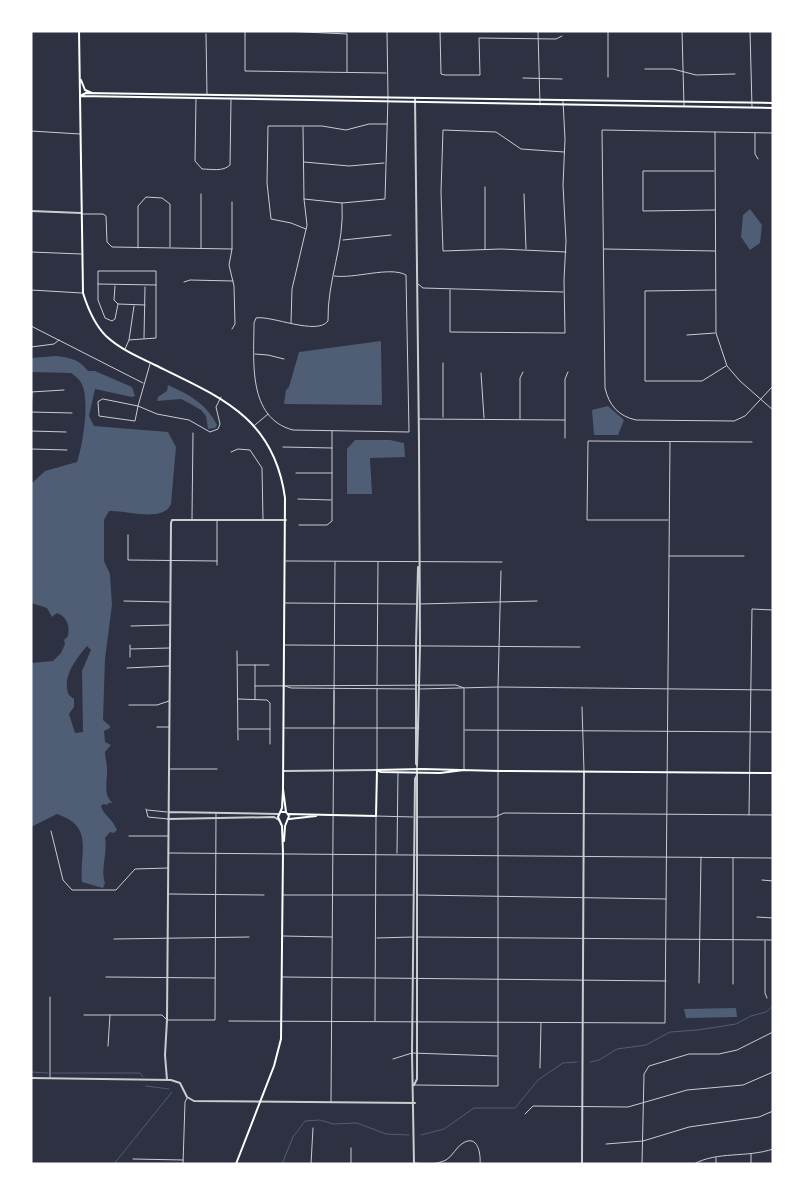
<svg xmlns="http://www.w3.org/2000/svg" width="804" height="1195" font-family="Cabin,sans-serif">
  <rect width="100%" height="100%" fill="#2d3142"/>
  <path fill="#4f5d75" fill-rule="evenodd" d="M750 209 762 225 760 243 750 250 741 237 743 215Z
    M381 341 382 405 284 404 286 390 289 387 299 352Z
    M56 356C70 358 79 359 88 371H95L132 387 135 396 132 397 95 389 89 416 94 426 168 432 176 447 171 504C163 523 126 510 109 511L104 520V561L110 574 112 605 105 659 103 720 110 726V728L104 731 105 742 111 745 105 752C105 757 107 763 107 768 108 780 102 795 113 803H108V805L103 804 101 806C104 816 112 818 117 830L114 833 110 832 105 838C108 853 100 869 105 883L103 888 82 882C79 851 95 827 57 814L31 827V663L53 661 61 653 65 644 64 640 68 636C70 625 67 617 57 613L52 617 47 608 31 603V484L45 471 77 462C83 445 91 395 80 381 78 378 74 375 71 373L31 372V358ZM87 646 91 650 82 671 83 732 75 733 69 714 74 707V699L69 695C61 678 76 659 87 646Z
    M168 385C188 394 206 403 217 425L215 428 208 429 206 416 201 410 187 402 181 399 157 401 158 397 167 391Z
    M608 406 624 420 618 435H594L592 410Z
    M355 440H390L404 443 405 457 370 458 372 494H347V449Z
    M736 1008 737 1017 686 1018 684 1009Z"/>
  <g fill="none" stroke-linecap="round" stroke-linejoin="round">
    <path stroke="#4f5d75" stroke-width="1" d="M590 1062 599 1060 617 1049 646 1045 670 1032 698 1030 736 1024 751 1016 766 1012 773 1006
      M31 1072 48 1073
      M52 1073H140L143 1077
      M146 1086 169 1089
      M421 1135 444 1129 474 1108H515L538 1080 563 1063 577 1062
      M114 1164 172 1092
      M282 1164 293 1137 305 1121 320 1120 333 1124 357 1123 386 1134 409 1135"/>
    <path stroke="#caccd0" stroke-width="1" d="M245 31V71L386 73
      M284 31 347 34V72
      M440 31 441 74 445 75H480L479 38 556 39 562 36
      M538 31 540 105
      M608 31V77
      M682 31 684 106
      M750 31 752 107
      M206 34 207 94
      M645 69H673L696 75 735 74
      M523 78 562 79
      M196 99 195 161 202 169C211 169 223 172 230 165L231 100
      M31 131 80 134
      M715 132 716 333 727 366 740 381 773 410
      M755 133V154L758 159
      M773 133 602 130 605 388C609 405 618 416 636 420L734 421 745 416 773 386
      M564 152 521 149 496 132 443 130 441 192 443 251 501 249 566 252
      M304 162 349 166 384 163
      M714 171H643V211L715 210
      M485 187V249
      M524 194 526 249
      M304 199 342 203 385 199 388 97 387 31
      M232 202V249L229 265 234 286 235 324 232 329
      M83 214H103L106 216 107 242 112 247 232 249
      M306 229 291 223 271 219 267 183 268 126H322L346 130 369 124H387
      M343 240 391 235
      M138 248V206L146 197 162 198 170 204V247
      M201 248V194
      M604 249 715 251
      M31 252 81 254
      M334 276C355 279 390 266 406 275L409 432 293 430C247 418 254 360 254 323L256 318C271 315 317 336 328 321 327 280 345 245 342 203
      M184 282 190 280 233 281
      M98 284 156 285
      M418 284 423 288 563 292
      M115 286 114 300 118 304 145 305
      M31 290 82 293
      M450 290V332L565 333 564 280 566 241 563 185 565 139 563 101
      M716 290 645 291V381H702L726 366
      M118 304 115 319 112 321 105 318 98 300V271H156V338L129 340
      M291 323 292 289 307 225 304 199 303 127
      M31 326 143 383
      M687 335 715 333
      M144 338 145 287
      M31 347 54 344 59 340
      M125 349 129 340 134 306
      M255 354 268 355 284 359
      M443 363V417
      M150 364 138 406 157 414 189 420 210 432 218 429 220 424 216 407 221 397
      M481 373 484 418
      M31 392 64 390
      M103 399 138 406 135 421 99 416 98 402Z
      M31 412 72 413
      M31 415 32 392
      M419 419 565 420
      M520 419V378L523 372
      M255 425 268 414
      M31 431 66 432
      M565 438V379L568 372
      M283 447 332 448
      M31 449 67 450
      M231 452 238 449 250 450 262 468 263 519
      M773 457V587
      M296 473H332
      M298 499 331 500
      M192 519 193 433
      M668 520H587L588 441 752 442
      M299 525H327L332 521V431
      M128 535V560L217 561
      M669 556H744
      M286 561 502 562
      M217 565V521
      M124 601 169 602
      M285 603 416 604
      M420 604 537 601
      M131 626 169 625
      M130 645V649L169 648
      M285 645 580 647
      M130 650V657
      M237 651 238 740
      M238 665H269
      M127 668 169 666
      M377 685 378 562
      M255 686 456 685 464 688
      M285 686 291 688 416 689
      M420 689 498 687 773 690
      M334 691V724
      M238 699 267 700 270 703V744
      M255 699V665
      M129 705H157L169 701
      M582 707 584 771
      M157 727H169
      M285 728H419
      M239 729H270
      M465 730 773 732
      M170 769H217
      M377 770V689
      M464 770V689
      M146 809 148 817 168 819
      M147 810 167 812
      M749 815 752 609 773 610
      M417 817H495L504 813 773 815
      M51 831 63 880 72 890H116L135 869 168 868
      M129 836H168
      M169 853 773 858
      M397 853 398 772
      M762 880 773 881
      M169 894 264 895
      M283 895H413
      M417 895 666 899
      M757 917 773 918
      M283 936 332 937
      M417 937 773 940
      M377 938 413 937
      M114 939 249 937
      M765 941V993L767 998
      M106 977 215 978
      M282 977 666 981
      M699 983 701 857
      M733 984V858
      M50 997V1077
      M84 1015H162L167 1020H215L216 813
      M229 1021 665 1023 670 442
      M375 1021 376 816 413 817
      M108 1046 110 1015
      M393 1059 412 1053 497 1056
      M540 1068 541 1023
      M415 1085 498 1086V687L501 571
      M331 1102 335 562
      M525 1114 533 1106 628 1107 687 1090 743 1085 773 1072
      M606 1144 643 1141 689 1127 759 1117 773 1111
      M751 1154V1164
      M133 1159 183 1160
      M415 1163C425 1164 436 1165 446 1160 453 1156 456 1147 463 1143 478 1134 481 1154 480 1164
      M183 1164 185 1102 187 1098
      M311 1164 313 1128
      M351 1164V1148
      M642 1164 644 1074 649 1066 689 1054H719L737 1050 773 1032
      M694 1164C717 1151 747 1158 773 1149
      M716 1164V1158"/>
    <path stroke="#caccd0" stroke-width="2" d="M415 98 419 442 420 646 417 766
      M31 211 81 213
      M416 764V646L418 567
      M284 771 377 770
      M169 812 279 814
      M168 819 274 817 279 820
      M31 1078 171 1080 180 1083 187 1097 194 1101 415 1103
      M167 1080 165 1055 167 1020 171 523 172 520H286
      M414 1085 417 1079V768
      M414 1164 412 1053 415 779 417 775
      M582 1164 584 772"/>
    <path stroke="#fff" stroke-width="2" d="M79 31 83 293C88 309 94 324 106 336 120 349 138 357 155 365 220 397 274 417 285 498L283 789 282 808 278 817 282 826 283 853 281 1039 274 1066 236 1164
      M81 80 85 90 92 93
      M80 96 86 93 151 94 773 103
      M80 96 773 108
      M377 770 422 769 500 771 773 773
      M377 770 381 772 440 773 464 770
      M283 789 286 812
      M282 812H286L289 816 285 826 284 841
      M288 814 376 816 377 770
      M289 819 316 816"/>
  </g>
  <rect width="804" height="1195" fill="none" stroke="#ffffff" stroke-width="65"/>
</svg>
